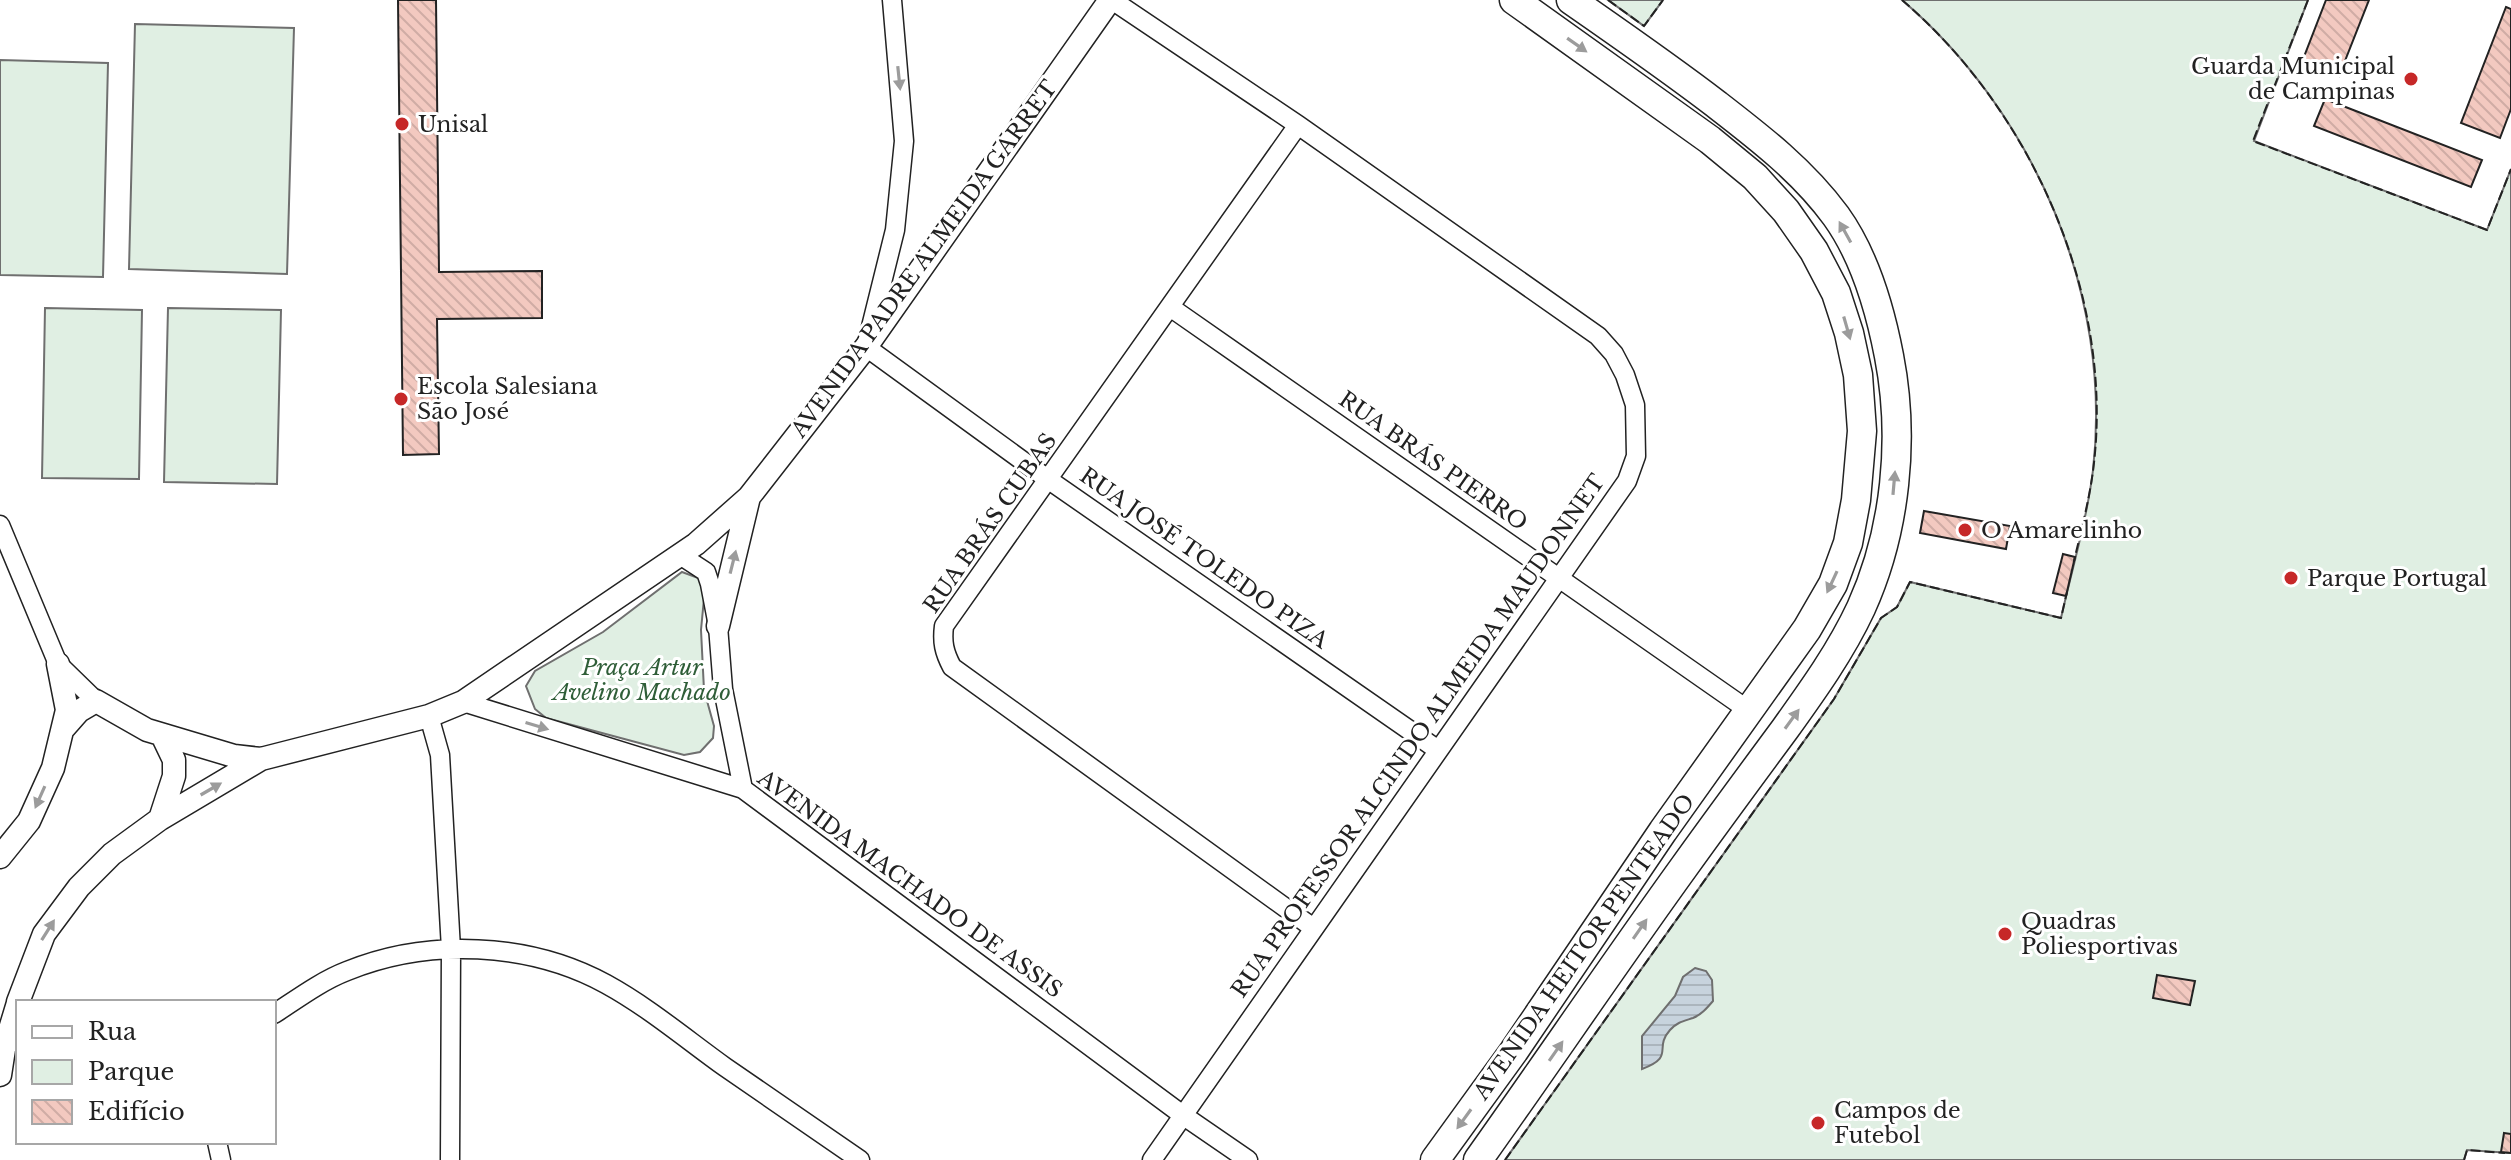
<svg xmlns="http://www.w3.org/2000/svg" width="2511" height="1160" font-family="'Libre Baskerville',serif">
  <defs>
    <pattern id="water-rules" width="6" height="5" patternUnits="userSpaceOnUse" patternTransform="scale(2)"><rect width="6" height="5" fill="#c7d3dd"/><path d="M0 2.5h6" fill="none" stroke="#abb5bd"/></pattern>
    <pattern id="building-back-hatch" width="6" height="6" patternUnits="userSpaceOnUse" patternTransform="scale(2)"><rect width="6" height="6" fill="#f3c9c0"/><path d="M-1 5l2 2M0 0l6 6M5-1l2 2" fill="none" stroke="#d0aca5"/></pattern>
  </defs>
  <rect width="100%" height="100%" fill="#fff"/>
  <path fill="#e0efe3" stroke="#6f6f6f" stroke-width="2" d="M1608 0H1663L1644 26Z
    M1902 0H2308L2254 141 2487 230 2511 169V1153L2467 1150 2464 1160H1505L1834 699 1881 618 1897 607 1910 582 2061 618C2072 569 2087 519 2093 470 2113 295 2034 113 1902 0Z
    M135 24 294 28 287 274 129 269Z
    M0 60 108 63 103 277 0 275Z
    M45 308 142 310 139 479 42 478Z
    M168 308 281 310 277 484 164 482Z
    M682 572 701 579 705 588 701 630 704 690 714 726 713 738 700 752 684 755 546 718 535 709 526 686 535 671 603 632Z"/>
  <path fill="url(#water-rules)" stroke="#6f6f6f" stroke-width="2" d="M1695 968 1706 971 1712 980 1713 1001C1707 1008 1701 1015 1693 1018 1684 1021 1677 1022 1670 1030 1653 1049 1676 1056 1642 1069V1036L1675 996 1683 977Z"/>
  <path fill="url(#building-back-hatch)" stroke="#222" stroke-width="2" d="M398 0H436L439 272 542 271V318L437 319 439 454 403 455Z
    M2326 0H2369L2339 76 2302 62Z
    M2506 7 2511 9V109L2500 138 2461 123Z
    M2325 99 2482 160 2471 187 2314 126Z
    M1924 511 2010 526 2006 549 1920 533Z
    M2063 554 2075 557 2066 596 2053 593Z
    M2157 975 2195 981 2190 1005 2153 998Z
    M2504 1133 2511 1134V1153L2501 1152Z"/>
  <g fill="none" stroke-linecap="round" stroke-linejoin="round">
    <g stroke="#222" stroke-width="21">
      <path id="minor" d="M892 0 904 141 895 230 866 347 1049 480 1438 750
        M1112 0 1298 125 1598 336 1614 354 1625 375 1635 405 1636 456 1627 481 1152 1160
        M1298 125 944 626C942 642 944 652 952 667L1312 927
        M1170 307 1748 710
        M0 525 58 664 96 701
        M680 555 706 572 710 584 718 626 723 689 743 789
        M463 702 743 789 1184 1116 1248 1160
        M429 716 440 755 451 949 450 1160
        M274 1014C297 999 321 981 347 971 428 938 529 942 606 984 648 1007 686 1039 725 1067 770 1098 815 1129 860 1160
        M217 1142 221 1160"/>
    </g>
    <g stroke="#222" stroke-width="25">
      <path id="tertiary" d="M718 626 749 497
        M64 728 79 711 96 701 147 730 234 756 261 759 429 716 463 702 696 544 749 497 866 347 1110 0
        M160 819 174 776V760L162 735
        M0 857 29 821 53 768 67 710 58 664
        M18 1002 44 934 79 887 112 854 160 819 261 759
        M0 1075 4 1049 18 1003"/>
    </g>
    <g stroke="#222" stroke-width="31">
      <path id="primary" d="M1435 1160 1514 1051 1663 831 1807 629 1833 584 1848 543 1856 500 1862 431 1858 375 1849 333 1836 293 1814 251 1786 211 1755 177 1710 140 1514 0
        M1478 1160C1547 1063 1614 964 1684 867 1717 821 1751 775 1785 729 1813 690 1841 651 1861 608 1896 531 1905 438 1889 356 1880 309 1864 255 1836 216 1803 171 1760 138 1716 104 1669 68 1620 34 1571 0"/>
    </g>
    <use href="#minor" stroke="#fff" stroke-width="18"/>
    <use href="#tertiary" stroke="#fff" stroke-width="22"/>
    <use href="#primary" stroke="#fff" stroke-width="28"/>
    <path stroke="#222" stroke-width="2" stroke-dasharray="10 4" stroke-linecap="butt" d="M1608 0 1644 26 1663 0
      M1902 0C2032 111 2116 299 2093 471 2089 501 2081 531 2074 561
      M2308 0 2253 141 2487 230 2511 169
      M1505 1160 1834 699 1881 618 1897 607 1910 582 2061 618 2067 592
      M2464 1160 2467 1150 2505 1153"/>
  </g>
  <defs><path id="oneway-solid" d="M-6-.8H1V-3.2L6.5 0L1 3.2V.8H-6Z" transform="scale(2)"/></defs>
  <g fill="#9c9c9c">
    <use href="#oneway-solid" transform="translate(1577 45) rotate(35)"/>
    <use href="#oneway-solid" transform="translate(899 78) rotate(84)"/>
    <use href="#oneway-solid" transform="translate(1845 232) rotate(-119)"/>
    <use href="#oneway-solid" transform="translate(1847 328) rotate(74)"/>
    <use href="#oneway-solid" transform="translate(1894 483) rotate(-85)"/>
    <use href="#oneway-solid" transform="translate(733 562) rotate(-76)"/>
    <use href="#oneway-solid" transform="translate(1832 582) rotate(115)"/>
    <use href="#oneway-solid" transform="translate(1792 719) rotate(-54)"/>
    <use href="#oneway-solid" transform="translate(537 726) rotate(17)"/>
    <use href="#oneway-solid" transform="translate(211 789) rotate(-30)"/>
    <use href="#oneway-solid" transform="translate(40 797) rotate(114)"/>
    <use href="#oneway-solid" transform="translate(1640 929) rotate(-55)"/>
    <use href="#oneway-solid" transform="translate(48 930) rotate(-58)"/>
    <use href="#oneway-solid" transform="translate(1556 1051) rotate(-55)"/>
    <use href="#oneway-solid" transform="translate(1464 1119) rotate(126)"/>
  </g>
  <g fill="#c62828" stroke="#fff" stroke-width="3">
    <circle cx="2411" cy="79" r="8"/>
    <circle cx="402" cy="124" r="8"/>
    <circle cx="401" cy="399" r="8"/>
    <circle cx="1965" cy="530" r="8"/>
    <circle cx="2291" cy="578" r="8"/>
    <circle cx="2005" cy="934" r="8"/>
    <circle cx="1818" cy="1123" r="8"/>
  </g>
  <g text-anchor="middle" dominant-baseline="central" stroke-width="6" stroke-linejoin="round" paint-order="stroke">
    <g font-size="22" fill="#222" stroke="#fff" text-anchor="start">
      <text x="2395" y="66" text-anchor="end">Guarda Municipal<tspan x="2395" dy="25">de Campinas</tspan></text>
      <text x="418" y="124">Unisal</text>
      <text x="417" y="386">Escola Salesiana<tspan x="417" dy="25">São José</tspan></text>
      <text x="1981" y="530">O Amarelinho</text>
      <text x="2307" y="578">Parque Portugal</text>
      <text x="2021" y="921">Quadras<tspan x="2021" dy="25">Poliesportivas</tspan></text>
      <text x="1834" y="1110">Campos de<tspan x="1834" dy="25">Futebol</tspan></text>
    </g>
    <g font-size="22" fill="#222" stroke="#fff">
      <text transform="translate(924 259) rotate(-54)">AVENIDA PADRE ALMEIDA GARRET</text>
      <text transform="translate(1433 461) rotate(35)">RUA BRÁS PIERRO</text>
      <text transform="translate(990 523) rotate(-55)">RUA BRÁS CUBAS</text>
      <text transform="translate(1204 558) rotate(35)">RUA JOSÉ TOLEDO PIZA</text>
      <text transform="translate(1418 736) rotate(-55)">RUA PROFESSOR ALCINDO ALMEIDA MAUDONNET</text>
      <text transform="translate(910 884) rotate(36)">AVENIDA MACHADO DE ASSIS</text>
      <text transform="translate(1584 947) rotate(-55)">AVENIDA HEITOR PENTEADO</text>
    </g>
    <g font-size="22" font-style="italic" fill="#2f5e38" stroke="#fff">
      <text x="642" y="667">Praça Artur<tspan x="642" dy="25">Avelino Machado</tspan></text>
    </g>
  </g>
  <rect x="16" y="1000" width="260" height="144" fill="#ffffff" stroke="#a7a7a7" stroke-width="2"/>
  <rect x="32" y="1026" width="40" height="12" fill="#ffffff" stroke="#a7a7a7" stroke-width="2"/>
  <text x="88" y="1040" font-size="24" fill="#222222">Rua</text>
  <rect x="32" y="1060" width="40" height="24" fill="#e0efe3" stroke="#a7a7a7" stroke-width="2"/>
  <text x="88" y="1080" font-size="24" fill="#222222">Parque</text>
  <rect x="32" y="1100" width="40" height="24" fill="url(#building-back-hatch)" stroke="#a7a7a7" stroke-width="2"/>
  <text x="88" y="1120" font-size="24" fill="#222222">Edifício</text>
</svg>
